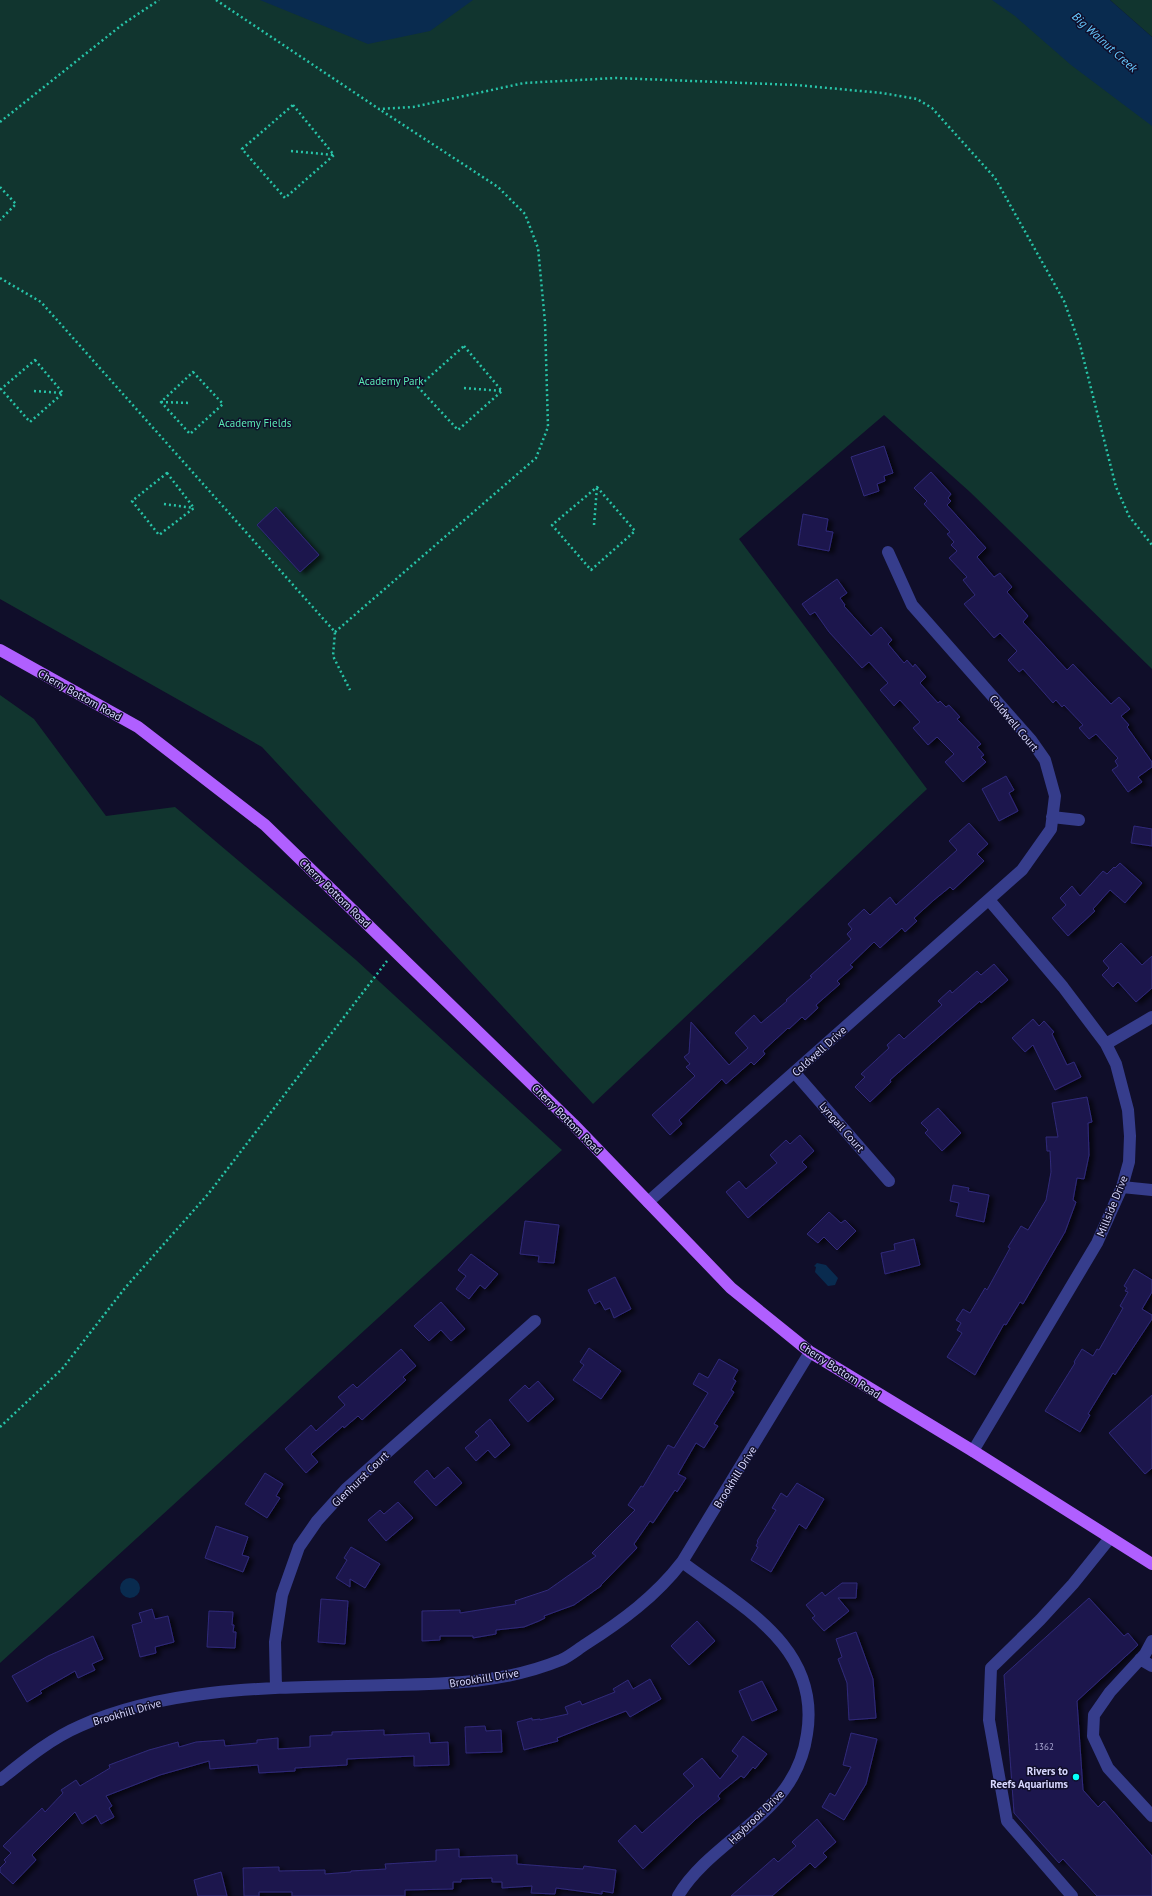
<svg xmlns="http://www.w3.org/2000/svg" width="1152" height="1896" font-family="'PT Sans',sans-serif">
  <defs>
    <filter id="shadow"><feDropShadow dx="4.5" dy="2.5" stdDeviation="2" flood-color="#0009"/></filter>
  </defs>
  <rect width="100%" height="100%" fill="#100e2a"/>
  <path fill="#11352f" d="M0 0H1057L1152 85V669L970 492 884 415 739 539 927 789 593 1104 262 747 0 599Z
    M1110 0H1152V37Z
    M0 695 34 719 106 816 175 807 356 960 562 1150 0 1663Z"/>
  <path fill="#092b4f" d="M260 0H473L430 31 368 44Z
    M992 0H1110L1152 37V126L1071 65 1015 16Z
    M817 1263 826 1265 838 1278 835 1285 828 1286 815 1272 816 1267 814 1266Z
    M120 1588a10 10 0 1 1 20 0a10 10 0 1 1-20 0Z"/>
  <path fill="#1d194d" stroke="#30297a" filter="url(#shadow)" d="M884 446 893 473 884 476 885 481 877 484 879 491 864 496 851 457Z
    M931 472 951 494 948 498 951 501 947 505 986 548 977 557 994 577 1000 573 1012 587 1007 592 1028 616 1023 622 1067 670 1073 664 1111 704 1119 697 1130 709 1121 716 1129 725 1127 727 1152 762V767L1138 777 1142 782 1128 792 1112 770 1118 766 1115 761 1118 758 1096 734 1089 739 1079 728 1083 725 1064 705 1062 707 1056 700 1053 703 1023 669 1019 672 1008 660 1017 651 1000 633 994 638 964 604 975 595 963 580 967 577 949 558 957 551 951 545 954 542 947 534 950 532 924 504 927 501 914 488Z
    M276 507 319 555 300 572 257 525Z
    M803 514 828 519 826 531 833 532 829 551 798 545Z
    M837 579 847 593 840 598 845 605 844 606 871 636 881 627 892 640 888 644 904 663 907 660 913 667 915 664 926 677 920 683 938 703 940 701 946 707 949 705 960 717 957 719 981 744 977 747 984 755 981 757 986 762 963 782 945 762 954 754 937 737 928 745 913 728 920 722 900 700 894 706 880 690 888 683 869 662 862 668 829 632 815 612 810 615 802 604Z
    M1006 776 1014 790 1009 793 1018 811 999 821 982 789Z
    M969 823 988 844 977 854 984 861 953 890 950 887 934 900 914 918 917 921 905 932 902 928 880 948 874 942 850 965 853 967 837 981 840 984 816 1005 818 1008 805 1020 802 1017 789 1029 788 1028 763 1051 765 1054 754 1065 751 1062 726 1084 722 1079 679 1120 682 1124 670 1135 652 1115 695 1076 686 1067 690 1064 684 1057 689 1053 691 1022 729 1065 748 1048 735 1033 754 1015 761 1023 787 1001 786 1000 812 977 810 976 851 939 847 934 852 929 848 924 864 909 870 915 890 897 896 905 957 850 949 841Z
    M1134 826 1152 829V846L1131 843Z
    M1120 863 1142 883 1125 903 1110 890 1093 909 1095 911 1068 936 1052 918 1066 905 1060 898 1072 886 1080 896 1103 871 1107 874 1114 867 1115 868Z
    M1121 943 1142 965 1152 956V988L1136 1002 1118 982 1113 987 1102 975 1109 968 1103 961Z
    M994 964 1008 980 981 1003 980 1001 932 1043 890 1080 891 1082 870 1102 855 1087 865 1077 861 1074 889 1048 887 1045 899 1034 904 1039 942 1005 938 1001 950 990 952 993 977 971 981 975Z
    M1033 1019 1039 1026 1044 1021 1054 1032 1052 1034 1067 1065 1074 1062 1081 1077 1055 1090 1033 1045 1025 1052 1012 1038Z
    M1087 1097 1092 1122 1088 1123 1089 1155 1084 1179 1077 1178 1073 1200 1076 1202 1065 1232 1023 1304 1020 1302 1006 1325 1004 1324 975 1375 947 1357 962 1333 957 1330 961 1323 956 1320 963 1309 970 1313 985 1288 987 1290 1010 1248 1008 1247 1021 1226 1028 1230 1046 1200 1051 1172 1050 1151H1047L1046 1137H1058L1052 1103Z
    M938 1108 961 1133 942 1151 925 1133 928 1130 921 1123Z
    M800 1135 814 1151 802 1162 807 1167 748 1218 726 1192 739 1181 746 1189 777 1163 770 1155 786 1140 790 1144Z
    M953 1185 969 1188 968 1191 989 1195 984 1222 956 1216 959 1203 950 1201Z
    M829 1212 841 1223 845 1220 856 1231 837 1250 824 1237 818 1243 807 1234Z
    M525 1221 559 1225 554 1263 538 1262 539 1256 520 1254Z
    M914 1239 920 1265 885 1274 881 1253 895 1250 894 1244Z
    M471 1254 498 1274 485 1289 480 1285 469 1299 456 1289 466 1276 458 1270Z
    M1134 1269 1152 1280V1292L1142 1309 1152 1315V1319L1115 1375 1113 1373 1088 1414 1090 1415 1080 1432 1045 1411 1075 1363 1074 1362 1082 1349 1093 1356 1097 1349 1099 1350 1123 1308 1120 1306 1128 1292 1125 1291 1127 1288 1124 1286Z
    M615 1277 631 1309 614 1318 610 1308 605 1310 600 1301 595 1304 588 1290Z
    M441 1302 465 1329 451 1341 441 1330 429 1341 414 1326Z
    M589 1348 621 1371 601 1399 573 1380 584 1365 580 1362Z
    M401 1349 416 1366 403 1377 406 1380 362 1420 358 1416 344 1428 343 1426 311 1454 318 1462 306 1473 285 1449 311 1425 316 1431 345 1405 338 1397 353 1384 357 1388Z
    M719 1359 738 1370 733 1379 736 1381 731 1390 734 1392 714 1424 718 1426 704 1448 696 1443 678 1474 686 1478 677 1492 675 1490 653 1523 650 1521 634 1544 637 1548 601 1585V1586L574 1605 544 1616 545 1618 539 1621 524 1627 496 1630V1634L473 1638V1636H440V1640L422 1641V1611L460 1610V1613L516 1604 515 1601 548 1590 596 1556 592 1553 635 1510 628 1505 641 1486 643 1487 668 1445 674 1448 708 1393 693 1384 699 1373 708 1378Z
    M538 1381 554 1399 528 1422 509 1400 525 1385 529 1389Z
    M1152 1395V1468L1145 1474 1109 1433Z
    M490 1419 510 1445 495 1458 488 1450 476 1461 465 1448 479 1436 475 1432Z
    M448 1467 462 1483 436 1506 414 1482 427 1470 434 1479Z
    M265 1473 283 1484 276 1496 280 1498 267 1518 245 1504Z
    M797 1483 824 1499 806 1529 799 1524 771 1572 751 1560 758 1547 756 1546 758 1542 757 1541 776 1510 772 1508 781 1493 787 1497Z
    M398 1502 413 1518 386 1541 368 1520 380 1510 384 1514Z
    M216 1526 248 1537 242 1555 249 1557 243 1572 205 1558Z
    M351 1547 380 1564 365 1588 350 1579V1587L336 1578 347 1560 344 1558Z
    M842 1583H857L856 1598H838L849 1611 824 1631 812 1618 815 1616 806 1605 822 1592 825 1596Z
    M1089 1598 1124 1636 1128 1633 1138 1645 1077 1701 1083 1790 1098 1807 1104 1801 1152 1856V1896H1097L1063 1859 1059 1863 1014 1813 1004 1675Z
    M321 1599 348 1601 345 1644 318 1642Z
    M152 1609 155 1619 168 1616 174 1642 155 1647 156 1653 140 1657 132 1625 142 1622 139 1613Z
    M209 1611 233 1612 232 1625H234L233 1632H236L235 1648 207 1647Z
    M697 1621 715 1641 689 1665 671 1646Z
    M856 1632 873 1679 876 1718 849 1720 847 1683 838 1659 842 1657 836 1639Z
    M93 1636 103 1659 92 1664 95 1670 78 1678 75 1671 40 1691 42 1693 27 1702 12 1676 48 1656Z
    M650 1679 661 1699 630 1717 626 1711 557 1738 558 1741 524 1750 517 1722 532 1718V1720L540 1719V1720L568 1714 565 1707 580 1701 582 1705 615 1692 613 1689 628 1680 633 1689Z
    M762 1681 777 1710 752 1721 739 1691Z
    M485 1726 486 1731 501 1730 502 1752 466 1753 465 1727Z
    M384 1730V1735L429 1733 430 1743 448 1742 449 1765 414 1766V1756L347 1759V1765L295 1768V1771L259 1773 258 1765 210 1769 209 1761 160 1775 106 1796 112 1806 109 1808 114 1817 101 1824 96 1815 82 1824 75 1812 32 1855 36 1860 13 1884 0 1872V1868L6 1862 4 1860 11 1853 3 1846 42 1808 45 1812 63 1793 61 1790 76 1780 80 1786 110 1768 109 1765 149 1750 178 1742 179 1747 196 1742 224 1740 225 1746 257 1743V1740L278 1738V1749L310 1747V1736L332 1735V1732Z
    M851 1733 877 1739 866 1784 844 1820 822 1807 830 1793 835 1796 851 1767 843 1765Z
    M743 1736 767 1754 755 1769 753 1767 744 1778 741 1776 721 1792 718 1796 720 1799 696 1819 643 1869 618 1841 635 1825 642 1833 694 1786 683 1774 702 1758 720 1779 738 1756 732 1751Z
    M817 1819 836 1842 823 1853 827 1857 815 1868 810 1863 772 1896H731L774 1858 778 1862 796 1846 792 1842Z
    M459 1849V1857L517 1855V1864L583 1869 584 1866 616 1870 613 1893 602 1891V1894L556 1888 555 1894 531 1893 532 1886 502 1888V1882H492V1878L461 1879V1882H453V1889L405 1890V1896H292V1892H259V1896H244L243 1868 279 1867V1871L325 1870V1874L351 1872V1871L386 1869 385 1864 436 1861V1850Z
    M221 1872 227 1896H198L194 1880Z"/>
  <g fill="none" stroke-linecap="round" stroke-linejoin="round">
    <path stroke="#27c4a8" stroke-width="2.5" stroke-dasharray="2 3" stroke-linecap="butt" d="M216 0 379 109 413 107 524 83 616 78 796 85 882 93 917 99 932 108 995 178 1064 301 1080 345 1116 487 1129 516 1152 545
      M293 105 334 155 285 198 242 149Z
      M0 122 123 24 159 0
      M291 151 334 155
      M0 187 16 204 0 220
      M0 278 41 302 335 632 333 656 350 690
      M464 346 502 391 458 430 418 387Z
      M35 360 63 393 30 422 1 389Z
      M193 372 223 404 190 434 161 402Z
      M464 388 502 391
      M34 391 63 393
      M161 402 191 403
      M167 473 194 508 159 535 132 501Z
      M597 487 635 531 591 570 552 525Z
      M164 504 194 508
      M594 525 597 487
      M335 632 536 458 548 427 545 322 538 248 525 214 498 187 379 109
      M0 1427 62 1369 125 1288 209 1193 387 961"/>
    <path stroke="#363d8c" stroke-width="12" d="M1052 817 1079 820
      M1106 1044 1152 1017
      M795 1073 889 1181
      M1122 1187 1152 1190
      M648 1202 1022 870 1051 829 1055 796 1045 760 1031 740 912 605 888 552
      M973 1451 1097 1243 1122 1187 1129 1162 1130 1136 1128 1110 1116 1064 1106 1044 1063 987 989 900
      M1152 1641 1145 1654 1110 1692 1094 1715 1093 1736 1108 1768 1152 1816
      M1140 1659 1152 1666
      M276 1688 275 1642 282 1595 299 1547 317 1521 346 1489 535 1321
      M0 1780C25 1760 50 1739 80 1726 174 1684 288 1688 389 1685 448 1684 505 1683 561 1660 570 1656 578 1649 586 1644 622 1621 656 1596 682 1562L810 1352
      M678 1896C699 1860 742 1835 771 1805 790 1786 803 1762 807 1734 821 1647 742 1607 682 1562
      M1072 1896 1007 1821 989 1720 991 1668 1040 1620 1073 1584 1110 1538"/>
    <path stroke="#b05fff" stroke-width="12" d="M0 650 138 727 265 825 573 1124 731 1288 810 1352 973 1451 1152 1564"/>
  </g>
  <circle fill="#04fffa" stroke="#100e2a" stroke-width="1.5" cx="1076" cy="1777" r="4"/>
  <g text-anchor="middle" dominant-baseline="central" stroke-width="3" stroke-linejoin="round" paint-order="stroke">
    <g font-size="9" fill="#a9a8d2">
      <text x="1044" y="1746">1362</text>
    </g>
    <g font-size="11" fill="#5ae9b4" stroke="#100e2a">
      <text x="391" y="381">Academy Park</text>
      <text x="255" y="423">Academy Fields</text>
    </g>
    <g font-size="11" fill="#d8d8ff" stroke="#100e2a">
      <text transform="translate(80 695) rotate(29)">Cherry Bottom Road</text>
      <text transform="translate(1014 723) rotate(50)">Coldwell Court</text>
      <text transform="translate(335 893) rotate(44)">Cherry Bottom Road</text>
      <text transform="translate(819 1051) rotate(-42)">Coldwell Drive</text>
      <text transform="translate(567 1119) rotate(45)">Cherry Bottom Road</text>
      <text transform="translate(842 1127) rotate(49)">Lyngail Court</text>
      <text transform="translate(1112 1206) rotate(-68)">Millside Drive</text>
      <text transform="translate(840 1370) rotate(33)">Cherry Bottom Road</text>
      <text transform="translate(735 1477) rotate(-58)">Brookhill Drive</text>
      <text transform="translate(360 1479) rotate(-44)">Glenhurst Court</text>
      <text transform="translate(484 1678) rotate(-9)">Brookhill Drive</text>
      <text transform="translate(127 1712) rotate(-16)">Brookhill Drive</text>
      <text transform="translate(756 1817) rotate(-44)">Haybrook Drive</text>
    </g>
    <g font-size="11" font-weight="bold" fill="#d8d8ff" stroke="#100e2a" text-anchor="end">
      <text x="1068" y="1771">Rivers to<tspan x="1068" dy="13">Reefs Aquariums</tspan></text>
    </g>
    <g font-size="12" font-style="italic" fill="#66caff" stroke="#100e2a">
      <text transform="translate(1105 42) rotate(42)">Big Walnut Creek</text>
    </g>
  </g>
</svg>
